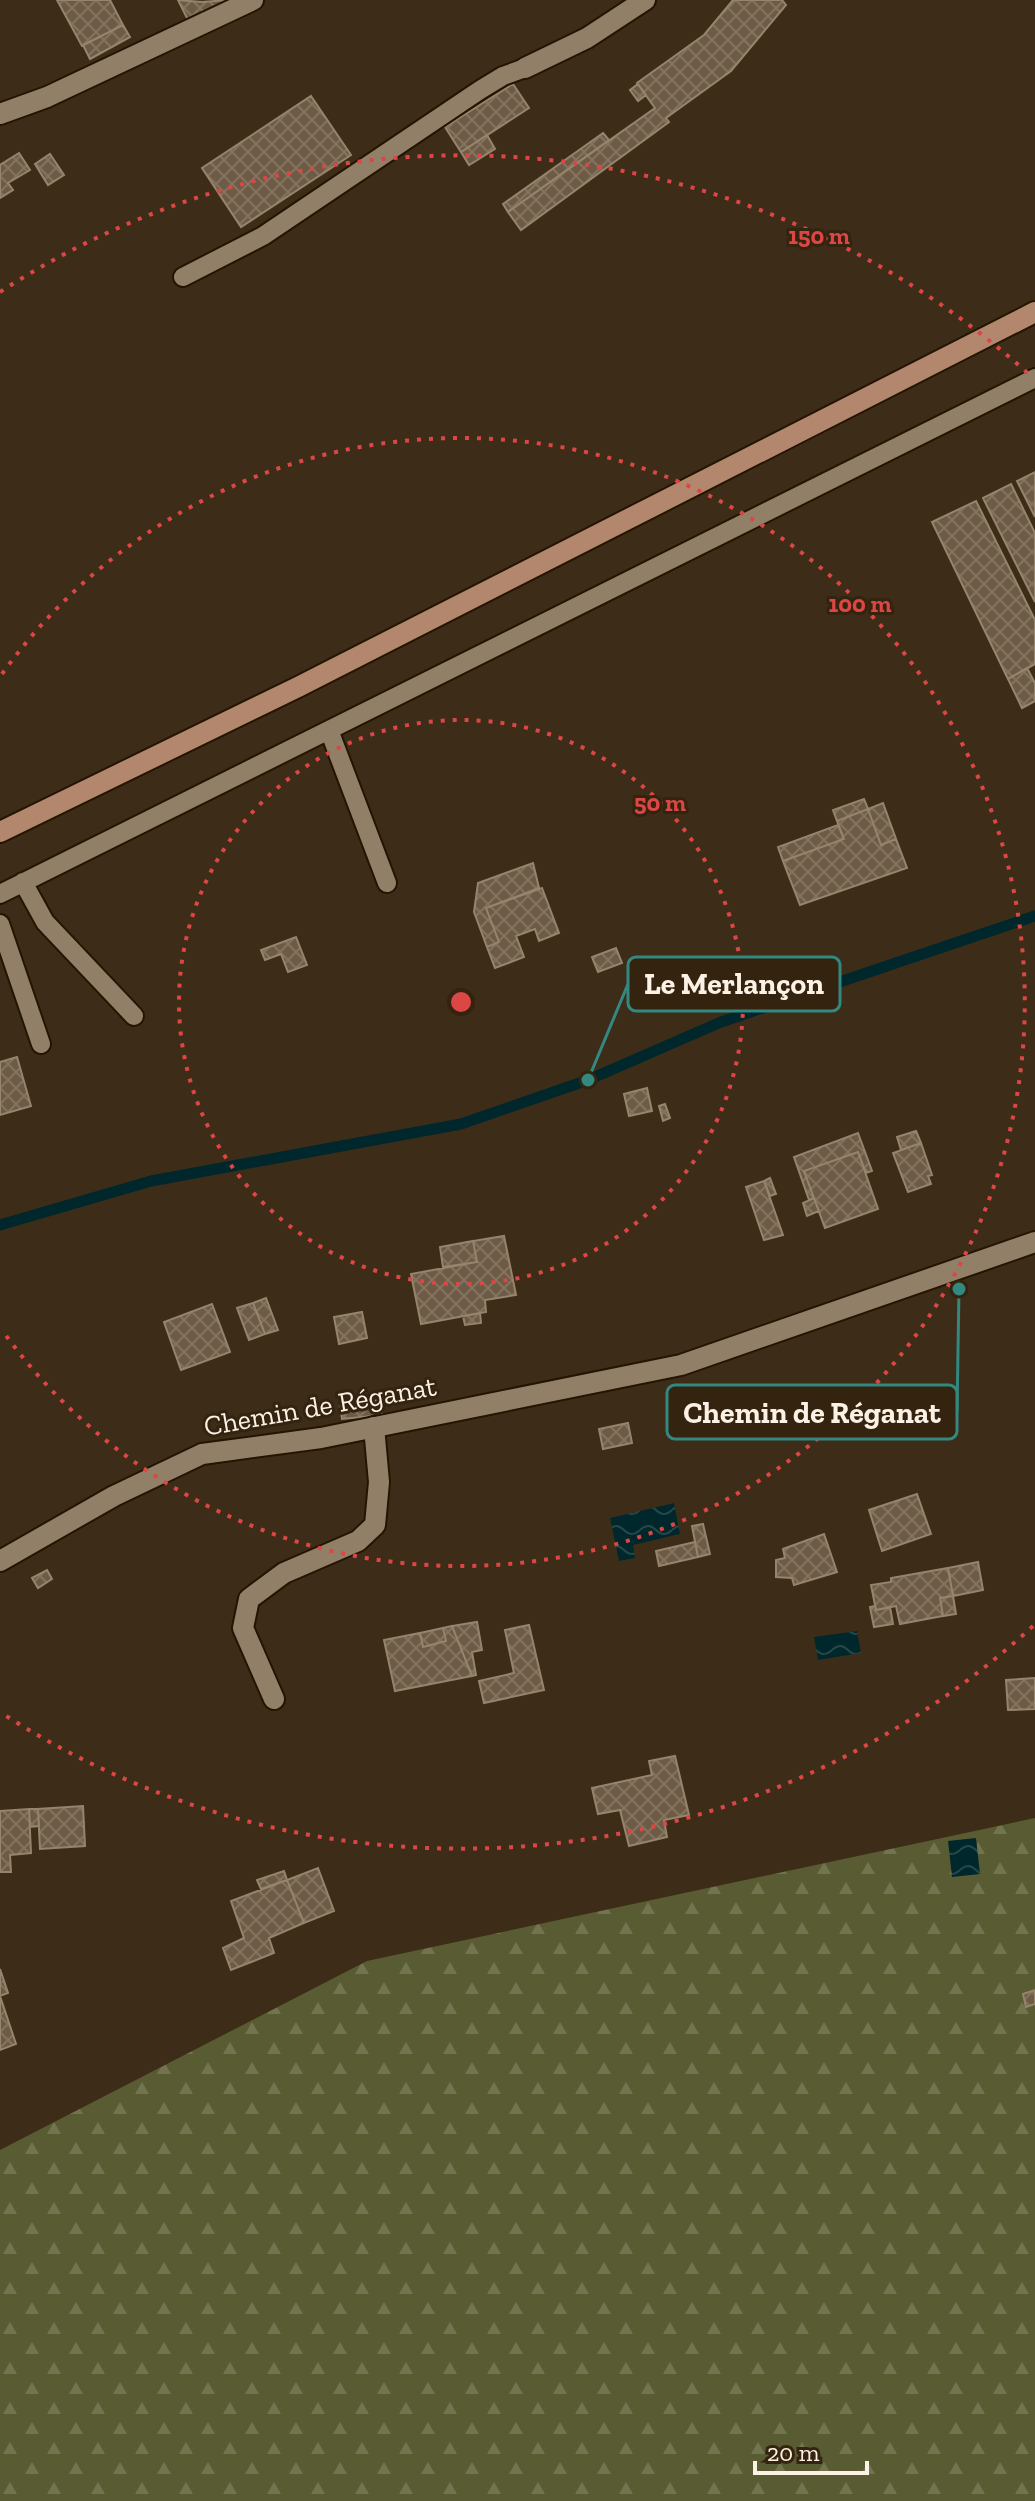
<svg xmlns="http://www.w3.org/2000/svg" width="1035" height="2501" font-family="'Zilla Slab',serif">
  <defs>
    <pattern id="forest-firs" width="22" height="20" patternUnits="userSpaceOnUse" patternTransform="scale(2)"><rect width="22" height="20" fill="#595c33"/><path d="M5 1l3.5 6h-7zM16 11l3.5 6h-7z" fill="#727450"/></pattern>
    <pattern id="water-waves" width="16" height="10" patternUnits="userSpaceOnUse" patternTransform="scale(2)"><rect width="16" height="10" fill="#00272b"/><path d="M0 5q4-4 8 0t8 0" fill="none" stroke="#26474a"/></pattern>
    <pattern id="building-cross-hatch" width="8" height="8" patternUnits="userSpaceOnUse" patternTransform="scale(2)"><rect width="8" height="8" fill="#6d5b45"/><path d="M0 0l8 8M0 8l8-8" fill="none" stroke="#837360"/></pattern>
  </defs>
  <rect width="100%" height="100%" fill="#3d2d18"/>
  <path fill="url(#forest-firs)" d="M1035 1818V2501H0V2150L367 1961Z"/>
  <path fill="url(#water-waves)" d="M674 1503 680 1534 633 1545 635 1558 619 1561 610 1518Z
    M857 1631 861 1653 818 1660 814 1637Z
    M976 1838 980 1874 952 1877 948 1841Z"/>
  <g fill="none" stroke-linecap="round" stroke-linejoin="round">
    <path stroke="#00272b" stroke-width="11" d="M0 1225 151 1181 461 1124 588 1080 721 1022 1035 916"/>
  </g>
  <path fill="url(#building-cross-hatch)" stroke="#96846c" stroke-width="2" d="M57 0H110L123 25 82 46Z
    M178 0 202 2 228 0 188 20Z
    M733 0H782L786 5 731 71 666 118 669 122 521 230 508 212 655 108 637 83 704 35Z
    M123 25 130 37 90 59 83 45Z
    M513 84 529 108 461 152 445 127Z
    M638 84 646 95 638 101 630 90Z
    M311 96 351 155 241 227 202 168Z
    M603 133 609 140 508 212 503 204Z
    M487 135 495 149 469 165 461 152Z
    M19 153 30 170 8 183 13 190 0 198V165Z
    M50 154 64 175 48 185 35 164Z
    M1035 472V517L1017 481Z
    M1011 484 1035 533V602L983 498Z
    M976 501 1035 620V664L1008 679 932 522Z
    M1027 668 1035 683V701L1022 708 1008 679Z
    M864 799 868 809 837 821 833 810Z
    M883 803 896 839 881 845 868 809Z
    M868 809 881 845 896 839 907 868 800 905 783 861 844 839 837 821Z
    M838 825 844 839 783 861 778 847Z
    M533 863 539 888 486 908 499 942 487 947 474 912 478 883Z
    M542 888 559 933 539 941 535 929 516 936 524 957 495 968 487 947 499 942 486 908Z
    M296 937 307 965 288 972 281 954 265 960 261 950Z
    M616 948 622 963 598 972 592 957Z
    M17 1057 31 1106 0 1115V1062Z
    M647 1088 652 1111 629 1116 624 1094Z
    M665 1104 670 1118 663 1121 659 1106Z
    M916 1131 921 1143 901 1150 897 1137Z
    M858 1133 872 1171 866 1173 858 1152 804 1171 814 1198 809 1200 794 1157Z
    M921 1143 932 1175 928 1176 931 1184 908 1192 893 1153Z
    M858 1152 878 1209 825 1228 804 1171Z
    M770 1178 776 1194 770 1196 764 1181Z
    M764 1181 783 1235 764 1240 746 1187Z
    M814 1198 819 1211 807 1216 803 1203Z
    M504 1236 516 1295 485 1300 486 1312 421 1324 411 1274 477 1262 473 1241Z
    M473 1241 477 1262 443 1267 440 1247Z
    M266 1298 278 1330 265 1334 253 1303Z
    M253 1303 265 1334 249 1340 237 1308Z
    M212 1304 230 1352 181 1370 164 1322Z
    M362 1312 367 1338 339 1344 334 1317Z
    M480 1313 481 1323 465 1325 463 1316Z
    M381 1400 382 1415 342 1419 340 1406Z
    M628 1423 632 1443 603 1449 599 1429Z
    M917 1494 931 1534 882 1551 869 1510Z
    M703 1524 710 1554 698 1557 692 1526Z
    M824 1534 837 1572 794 1585 792 1578 776 1577V1560L785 1558 783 1549Z
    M695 1542 698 1557 659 1566 656 1551Z
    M978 1562 983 1590 953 1596 948 1568Z
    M948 1568 953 1596 940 1598 943 1616 900 1624 896 1606 876 1610 871 1585 891 1582V1578Z
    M47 1570 52 1579 38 1588 32 1578Z
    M953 1596 956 1614 943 1616 940 1598Z
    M875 1606 876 1610 890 1607 893 1624 874 1627 870 1607Z
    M477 1622 482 1650 472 1652 476 1675 472 1676 452 1626Z
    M529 1625 544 1690 484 1703 479 1681 514 1673 505 1630Z
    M452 1626 472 1676 395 1691 384 1640 420 1633 423 1647 446 1641 443 1628Z
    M443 1628 446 1641 423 1647 420 1633Z
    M1035 1678V1709L1008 1710 1006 1680Z
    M675 1756 689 1815 664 1820 667 1837 629 1846 620 1810 598 1814 592 1788 652 1775 649 1761Z
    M83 1806 85 1846 40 1849 38 1809Z
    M29 1809 31 1853 10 1855 11 1872H0V1811Z
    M29 1809H38L39 1826 30 1827Z
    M318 1868 334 1911 304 1923 287 1880Z
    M284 1871 287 1880 261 1889 257 1880Z
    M287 1880 304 1923 269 1938 274 1953 231 1970 223 1948 244 1938 231 1901Z
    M0 1969 8 1993 0 1996Z
    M1035 1990V2004L1026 2007 1023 1994Z
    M0 1996 16 2044 0 2050Z"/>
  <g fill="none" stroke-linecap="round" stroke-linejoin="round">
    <g stroke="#241502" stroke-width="22">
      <path id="service" d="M183 277 263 236 480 90 503 76 525 68
        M329 730 387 883
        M23 882 45 922 134 1016
        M0 894 1035 378
        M0 924 41 1044"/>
    </g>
    <g stroke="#241502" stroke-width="24">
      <path id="minor" d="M525 68 587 38 645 0
        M0 114 47 97 253 0
        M274 1699 243 1628 249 1599 284 1573 358 1541 375 1525 379 1482 374 1427"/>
    </g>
    <g stroke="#241502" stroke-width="24">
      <path id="tertiary" d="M0 1561 114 1496 202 1454 321 1438 681 1365 1035 1242"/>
    </g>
    <g stroke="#241502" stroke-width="24">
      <path id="secondary" d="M0 832 298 687 1035 312"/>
    </g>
    <use href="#service" stroke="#927f68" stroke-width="18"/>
    <use href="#minor" stroke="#927f68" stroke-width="20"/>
    <use href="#tertiary" stroke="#927f68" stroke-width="20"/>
    <use href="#secondary" stroke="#b2876d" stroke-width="20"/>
  </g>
  <g fill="none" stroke="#dc4644" stroke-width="4" stroke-dasharray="4 8">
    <circle cx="461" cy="1002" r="282"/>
    <path d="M2 674A564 564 0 1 1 2 1330"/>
    <path d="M1033 1626A846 846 0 0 1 0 1712M0 292A846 846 0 0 1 1033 378"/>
  </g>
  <g text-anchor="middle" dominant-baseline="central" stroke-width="6" stroke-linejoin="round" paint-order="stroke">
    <g font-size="28" fill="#fcf1e5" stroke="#33230f">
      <text transform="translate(320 1406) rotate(-10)">Chemin de Réganat</text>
    </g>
  </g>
  <circle cx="461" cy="1002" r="12" fill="#dc4644" stroke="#33230f" stroke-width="4"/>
  <g font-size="24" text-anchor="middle" font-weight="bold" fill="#dc4644" stroke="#33230f" stroke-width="6" stroke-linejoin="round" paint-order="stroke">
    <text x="819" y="244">150 m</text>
    <text x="860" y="612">100 m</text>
    <text x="660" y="811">50 m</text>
  </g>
  <path fill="none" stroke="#338880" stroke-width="3" d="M588 1080L628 984M959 1289L957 1412"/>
  <g fill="#338880" stroke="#33230f" stroke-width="3">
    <circle cx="588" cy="1080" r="8"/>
    <circle cx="959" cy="1289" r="8"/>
  </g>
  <g fill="#33230f" stroke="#338880" stroke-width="3">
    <rect x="628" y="957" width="212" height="54" rx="8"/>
    <rect x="667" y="1385" width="290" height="54" rx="8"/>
  </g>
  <g font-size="30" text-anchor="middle" font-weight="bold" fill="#fcf1e5">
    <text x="734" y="994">Le Merlançon</text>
    <text x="812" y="1423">Chemin de Réganat</text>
  </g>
  <path d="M755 2461v12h112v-12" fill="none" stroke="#fcf1e5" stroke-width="4"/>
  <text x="767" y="2461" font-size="24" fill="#fcf1e5" stroke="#33230f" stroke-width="6" paint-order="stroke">20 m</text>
</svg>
